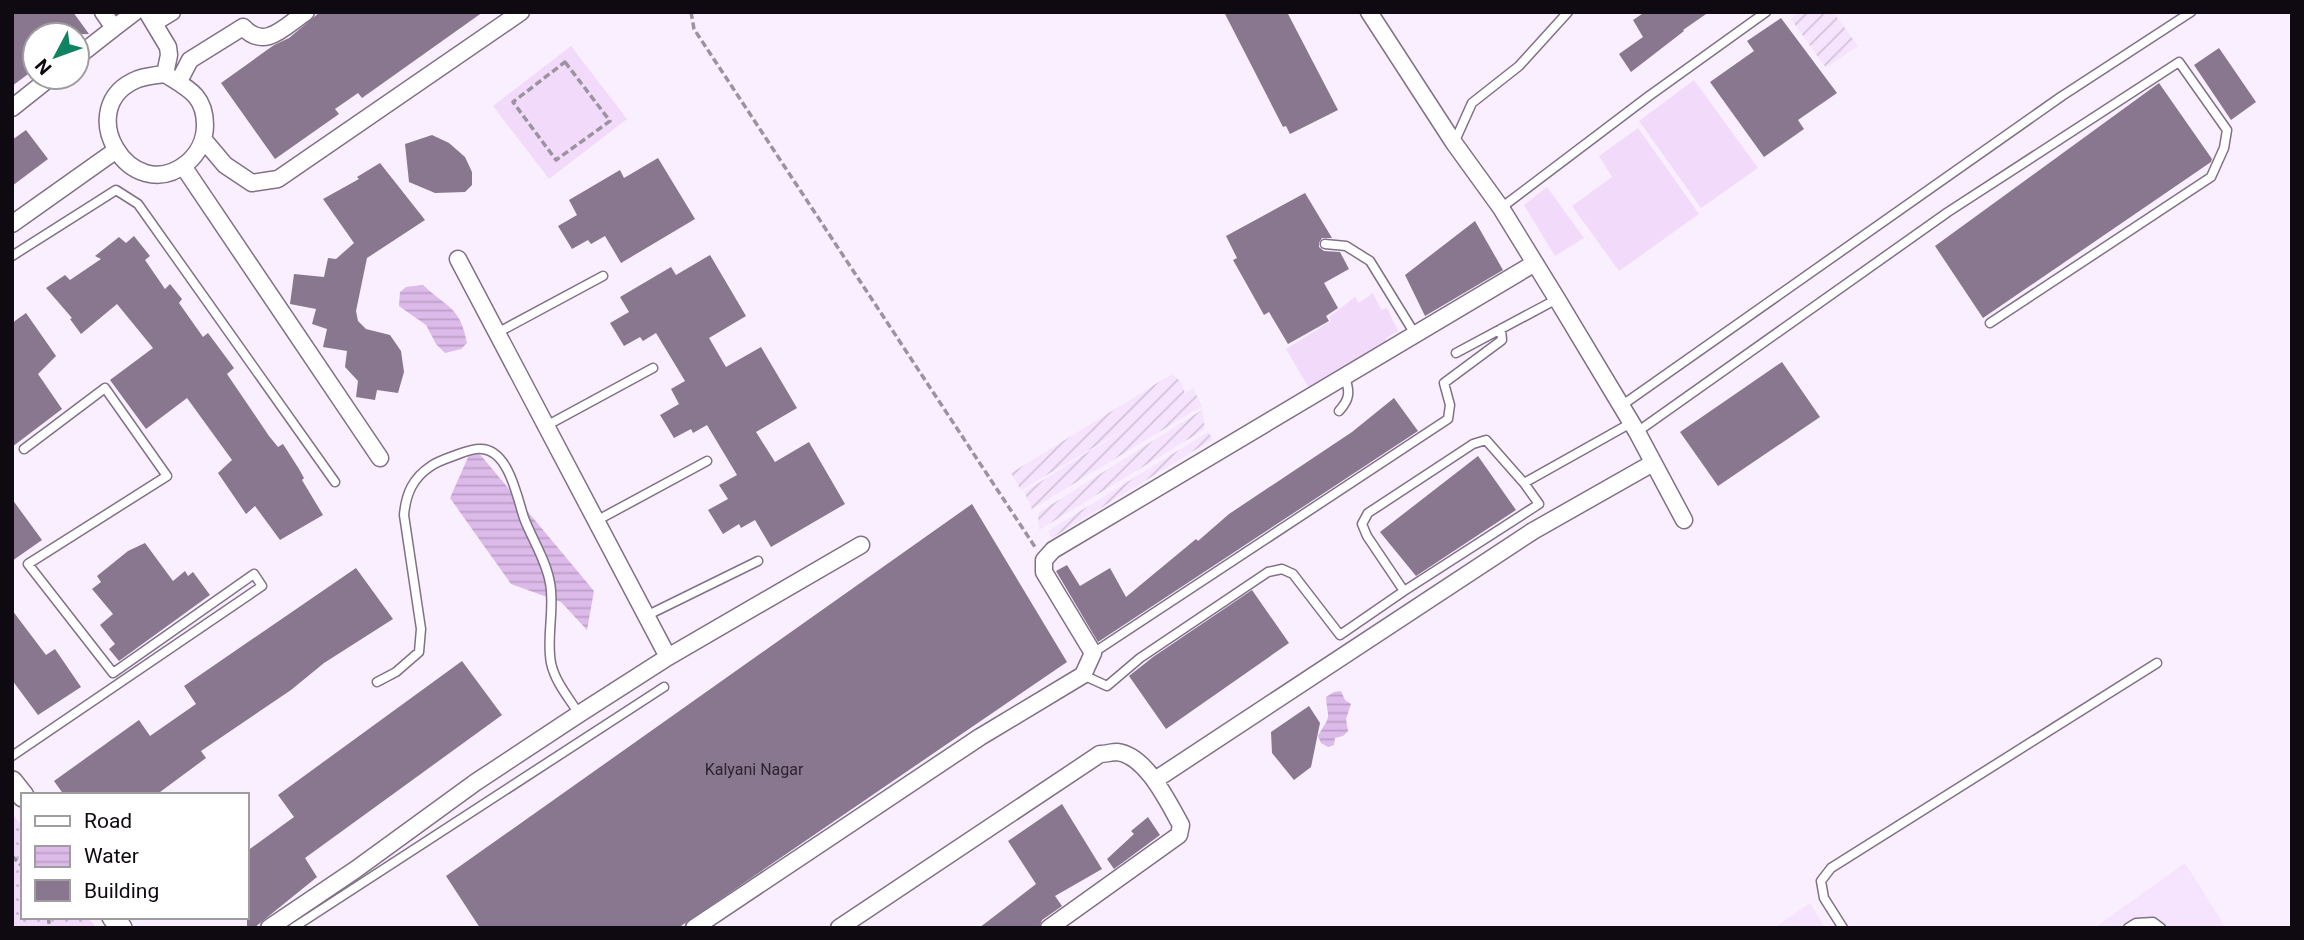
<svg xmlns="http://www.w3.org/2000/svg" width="2304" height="940" font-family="Roboto,sans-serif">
  <defs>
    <pattern id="industrial-furrows" width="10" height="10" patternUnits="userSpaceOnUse" patternTransform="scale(1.75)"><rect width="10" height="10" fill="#f6e4fe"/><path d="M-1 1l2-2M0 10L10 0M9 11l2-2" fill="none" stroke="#d2c2d9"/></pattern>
    <pattern id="green-dots" width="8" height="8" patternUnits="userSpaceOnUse" patternTransform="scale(1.75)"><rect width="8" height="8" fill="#f2dafb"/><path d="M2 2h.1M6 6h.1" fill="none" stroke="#cebad6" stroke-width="1.8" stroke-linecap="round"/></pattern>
    <pattern id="water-rules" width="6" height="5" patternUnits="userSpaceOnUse" patternTransform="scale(1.75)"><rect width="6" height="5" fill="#dcbae9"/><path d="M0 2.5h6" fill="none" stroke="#bc9fc7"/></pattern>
  </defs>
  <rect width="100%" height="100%" fill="#faeffe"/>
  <path fill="#f6e4fe" d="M2185 863 2226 928H2094Z
    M1810 903 1825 928H1774Z"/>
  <path fill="url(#industrial-furrows)" d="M1799 12H1833L1858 46 1826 68 1791 19Z
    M1172 374 1181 382 1185 393 1193 388 1202 406 1032 509 1024 492 1132 425 1021 490 1011 473Z
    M1202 410 1205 429 1039 530 1038 513Z
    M1208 432 1213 439 1052 538 1048 531Z"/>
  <path fill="url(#green-dots)" d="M12 813 23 828V917H88L96 928H12Z"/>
  <path fill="#f2dafb" d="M571 46 627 119 549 179 493 106Z
    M1694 80 1758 168 1701 208 1639 121Z
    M1638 128 1699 214 1619 271 1572 206 1612 177 1599 156Z
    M1547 187 1584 238 1555 256 1524 205Z
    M1373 293 1381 310 1387 308 1398 331 1386 338V342L1309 388 1286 349 1331 321 1329 317 1355 297 1359 303Z"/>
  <path fill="url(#water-rules)" d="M423 285C447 308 460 306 467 343L461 349 445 353 436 344 426 325 399 306 400 292 406 287Z
    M473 446 594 591 587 630 561 602 511 584 450 498Z
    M1341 691 1345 700 1351 704 1346 719 1348 731 1343 736 1335 738 1334 745 1328 747 1321 743 1318 736C1332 712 1328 723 1326 697L1334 692Z"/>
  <path fill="#88778e" d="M12 12H73L89 34 35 35V69L12 86Z
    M320 12H483L362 98 358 93 335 109 339 114 275 159 221 83 274 45 289 38Z
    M1224 12H1287L1338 110 1290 134 1286 126 1283 127Z
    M1645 12H1709L1683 30 1684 31 1631 72 1619 54 1643 37 1633 20Z
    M1781 18 1837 93 1798 120 1804 129 1764 157 1710 82 1754 51 1747 41Z
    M2219 48 2256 102 2231 120 2194 65Z
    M2159 83 2212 159 2211 162 1983 318 1935 246Z
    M26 130 48 159 12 186V140Z
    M432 135 449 143 465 157 472 172V185L465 192 435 193 409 182 405 144Z
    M658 158 695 219 621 263 605 236 591 244 588 240 572 249 558 226 577 215 569 200 620 170 624 178Z
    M380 163 425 220 367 258 356 311 358 321 366 329 390 335 401 351 404 372 398 393 377 390 375 400 356 397 358 381 345 367 347 351 323 347 327 329 312 324 316 309 290 304 294 274 324 277 328 258 336 259 354 243 323 199 359 179 357 177Z
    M1305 193 1332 238H1322L1319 243V247L1324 251 1340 252 1349 269 1324 283 1338 308 1326 316 1329 321 1288 344 1269 312 1264 315 1233 260 1237 258 1226 236Z
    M1475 221 1503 270 1425 316 1405 275Z
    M134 236 150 256 145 260 165 289 170 284 182 299 179 303 203 337 208 333 234 368 227 374 269 436 278 447 283 444 299 469 304 478 302 480 323 515 280 540 255 506 246 514 218 473 232 460 187 398 146 429 110 380 153 348 117 304 81 334 70 319 72 318 46 288 65 275 70 280 101 259 95 256 119 237 126 243Z
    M710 255 746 316 709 338 726 367 761 347 797 408 756 432 775 462 809 442 845 504 771 547 755 520 741 528 739 524 723 534 708 510 728 499 719 485 737 475 707 425 693 433 691 429 674 438 660 415 679 404 671 389 685 381 656 333 643 341 640 337 624 346 610 323 629 312 620 297 671 267 676 275Z
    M26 313 56 356 38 374 62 409 12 447V323Z
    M1782 362 1820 417 1718 486 1680 432Z
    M1394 398 1418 431 1098 642 1056 571 1067 565 1080 586 1110 568 1126 597 1196 539 1198 541 1229 514 1352 432Z
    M1478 456 1516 510 1416 576 1380 532Z
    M12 499 42 540 12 561Z
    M972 504 1067 662 678 928H480L446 876Z
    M145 543 173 581 185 571 188 576 193 572 210 595 119 661 109 649 115 644 100 625 113 614 92 589 101 582 97 576 128 551Z
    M356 568 393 619 324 663 291 690 201 751 206 758 156 795H64L54 781 139 720 150 736 196 704 184 686Z
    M1252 590 1289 643 1166 729 1129 676 1153 657Z
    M12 610 46 655 55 649 81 687 38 715 12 680Z
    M462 661 502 715 305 858 317 877 254 928H247V851L294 817 278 795Z
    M1309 706 1320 723 1311 767 1294 780 1272 753 1271 732Z
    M1062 804 1102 869 1055 896 1062 906 1042 920 1039 928H979L1036 884 1008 841Z
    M1148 817 1160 835 1114 869 1107 859 1134 834 1131 831Z"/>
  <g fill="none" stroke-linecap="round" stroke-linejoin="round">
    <g stroke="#817187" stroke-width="11">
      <path id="lane" d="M1454 143 1472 103 1519 66 1568 12
        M1501 208 1649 96 1766 12
        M1325 244 1346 246 1370 261 1415 334
        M12 256 116 190 138 204 335 482
        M497 333 603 276
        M1456 353 1557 299
        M1621 406 2062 96 2191 12
        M1339 411C1350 399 1350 392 1345 377
        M546 426 653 368
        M1637 432 1948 212 2179 62 2227 130 2224 148 2211 177 1990 323
        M1524 483 1631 423
        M596 521 707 461
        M646 616 758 561
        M1093 653 1448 419 1450 405 1444 383 1502 340 1501 329
        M1083 675 1107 686 1140 658 1268 572 1282 569 1293 574 1340 635 1404 591 1367 536 1362 524 1368 513 1473 444 1486 440 1524 483 1539 504 1404 591
        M377 682 396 672 419 652 421 629 404 515C406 493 413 478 431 466 438 461 448 458 456 455 464 452 474 448 482 449 509 451 517 497 524 518 532 539 546 560 550 583 555 609 546 637 551 663 555 682 569 698 579 714
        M12 756 262 586 254 574 113 673 28 564 167 476 105 388 24 449
        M293 928 664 687
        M1843 928 1824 898 1821 881 1831 868 2157 663
        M2128 928 2136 923 2153 922 2161 928"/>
    </g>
    <g stroke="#817187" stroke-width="19">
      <path id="street" d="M103 12 114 28 135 12
        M147 12 168 47 169 55 165 74
        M1369 12 1454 143 1501 208 1557 299 1637 432 1684 520
        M154 23 172 12
        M77 57 114 28
        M165 74C187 88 205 95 205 125 205 140 198 154 187 163 130 209 70 106 138 79 147 76 156 75 165 74Z
        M179 81 190 60 243 27C265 51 285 26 306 12
        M12 108 51 77
        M203 139 225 165 252 183 278 179 521 12
        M183 166 380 458
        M12 224 115 151
        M458 259 668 657
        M1155 780 1533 531 1653 463
        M269 928 355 870 476 782 579 714 668 657 861 545
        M694 928 980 737 1083 675 1093 653 1044 572V560L1053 550 1535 263
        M839 928 1100 754C1105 754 1112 752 1117 752 1146 755 1168 802 1181 825L1179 835 1049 928"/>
    </g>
    <g stroke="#817187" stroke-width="24">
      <path id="secondary" d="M12 782 23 796
        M113 917 121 928"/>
    </g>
    <path stroke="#9c939f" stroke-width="3.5" stroke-dasharray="7 3.5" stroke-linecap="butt" d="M691 12 694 29 1035 547
      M565 62 610 121 556 160 513 102Z
      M12 856 23 867
      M48 917 50 928"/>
    <use href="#lane" stroke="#fff" stroke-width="8"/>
    <use href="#street" stroke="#fff" stroke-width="16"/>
    <use href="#secondary" stroke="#fff" stroke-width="21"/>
  </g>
  <g text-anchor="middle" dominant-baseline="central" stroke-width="5" stroke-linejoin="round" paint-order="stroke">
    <g font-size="16" fill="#2d2430">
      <text x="754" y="769">Kalyani Nagar</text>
    </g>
  </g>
  <rect width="2304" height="940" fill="none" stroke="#0f0911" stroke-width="28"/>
  <rect x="21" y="793" width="228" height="126" fill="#ffffff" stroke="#9f9da0" stroke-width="2"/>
  <rect x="35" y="816" width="35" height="10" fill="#ffffff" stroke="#9f9da0" stroke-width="2"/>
  <text x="84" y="828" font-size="21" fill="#0f0911">Road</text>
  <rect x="35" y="846" width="35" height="21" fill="url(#water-rules)" stroke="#9f9da0" stroke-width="2"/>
  <text x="84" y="863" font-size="21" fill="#0f0911">Water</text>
  <rect x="35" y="880" width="35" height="21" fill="#88778e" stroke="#9f9da0" stroke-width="2"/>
  <text x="84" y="898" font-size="21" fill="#0f0911">Building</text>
  <g transform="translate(56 56) rotate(229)"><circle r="33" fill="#ffffff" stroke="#9f9da0" stroke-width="2"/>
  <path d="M0-5L12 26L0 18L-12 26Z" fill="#108362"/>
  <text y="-10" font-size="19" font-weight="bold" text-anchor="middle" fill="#0f0911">N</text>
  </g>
</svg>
